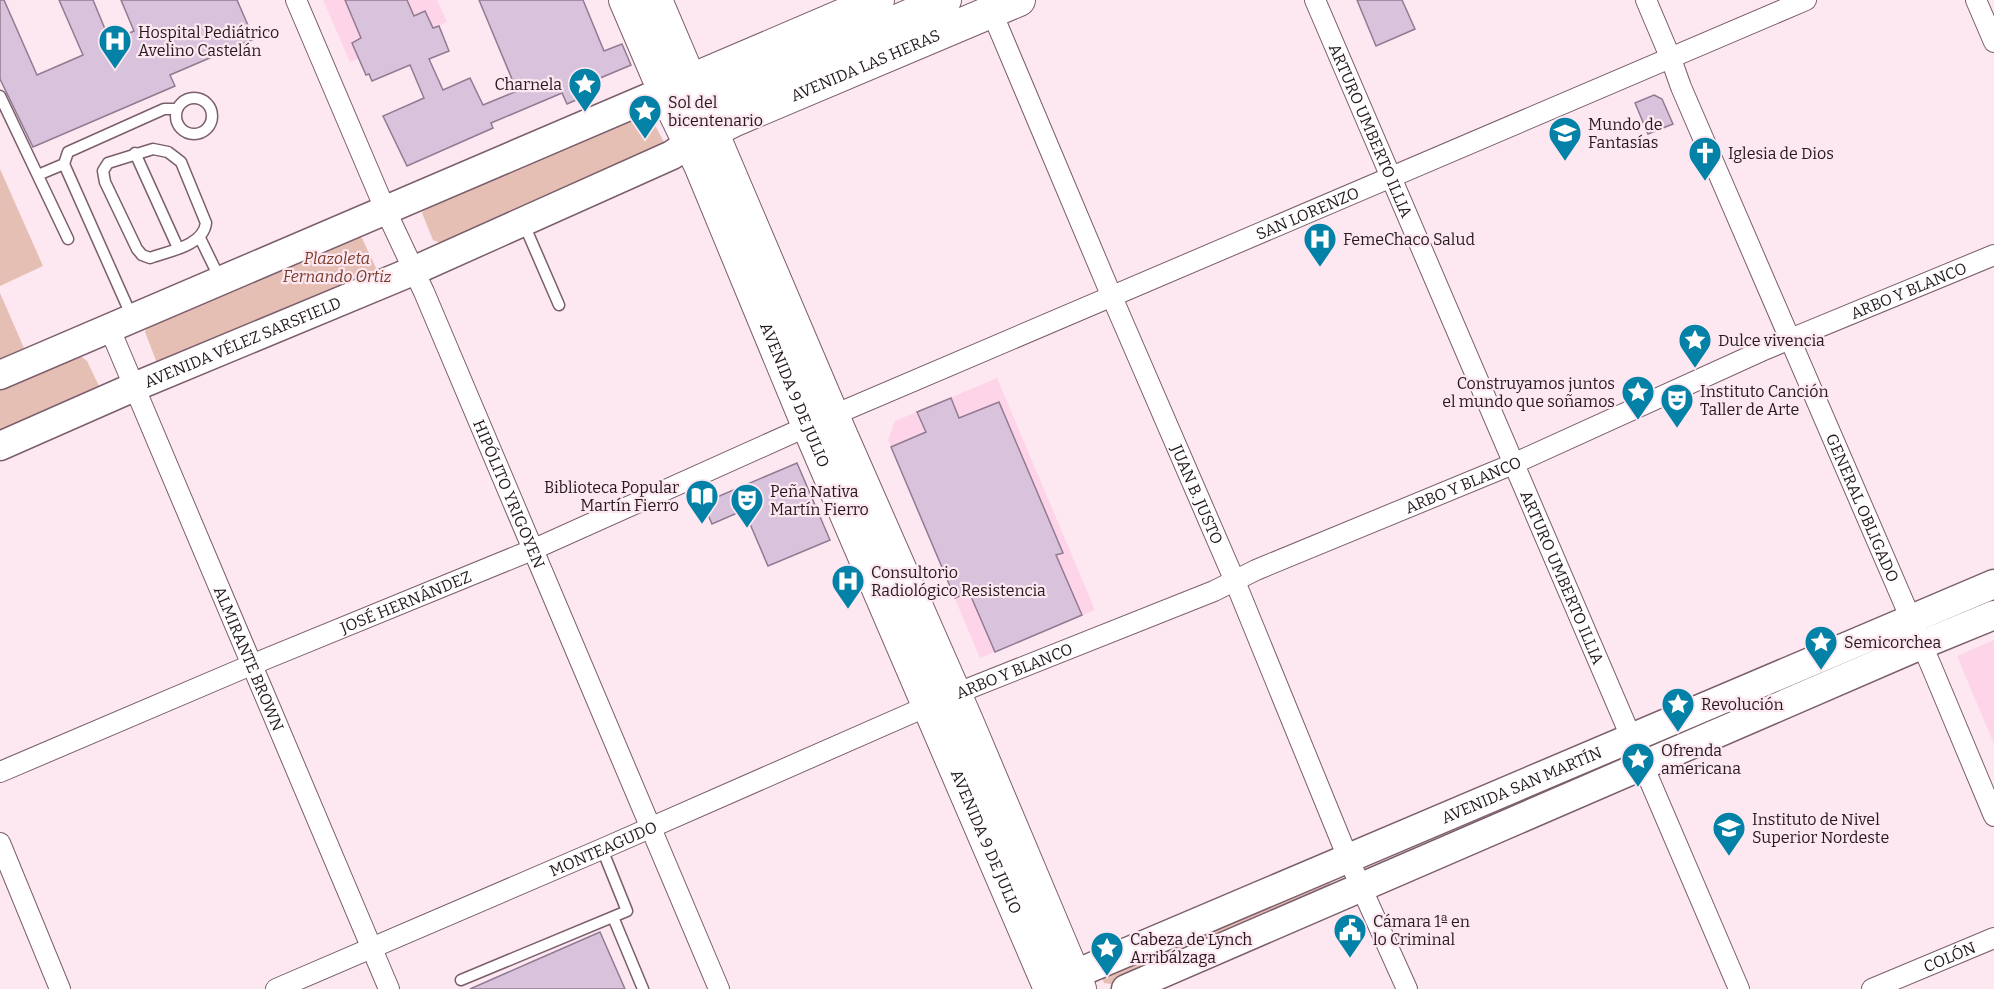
<svg xmlns="http://www.w3.org/2000/svg" width="1994" height="989" font-family="Bitter,serif">
  <rect width="100%" height="100%" fill="#fde8f1"/>
  <path fill="#fed4e8" d="M323 0H437L447 22 350 62Z
    M997 378 1095 610 980 658 888 440 895 421Z
    M1994 640V744L1957 656Z"/>
  <path fill="#e5bfb4" d="M635 110 650 116 664 142 659 157 451 247 433 240 422 213 433 198Z
    M0 169 43 266 0 286Z
    M350 233 362 238 376 268 374 279 157 363 145 332 150 320Z
    M0 293 24 348 0 359Z
    M75 352 87 361 100 388 0 438V384Z
    M1327 877 1331 884 1328 891 1111 984 1104 983 1101 975Z"/>
  <path fill="#d9c2db" stroke="#917b92" stroke-width="1.5" d="M0 0H4L37 75 83 55 59 0H93L110 41 134 31 121 0H237L254 39 170 75 175 86 33 147 0 79Z
    M345 0H407L414 16 425 11 433 28 439 26 449 51 429 59 443 90 470 78 483 105 517 91 479 0H583L604 51 622 44 631 65 579 87 583 97 567 104 562 93 491 123 493 128 407 166 383 116 424 98 410 65 372 81 369 74 366 75 352 43 361 38Z
    M1357 0H1402L1415 29 1376 46Z
    M1654 95 1662 99 1673 124 1648 134 1635 103Z
    M951 398 959 418 999 402 1063 553 1056 555 1082 615 995 652 969 592 955 598 891 447 926 432 917 412Z
    M797 463 830 540 768 566 744 510 712 524 703 503Z
    M600 932 625 989H470L536 960Z"/>
  <g fill="none" stroke-linecap="round" stroke-linejoin="round">
    <g stroke="#7b5e6c" stroke-width="13">
      <path id="service" d="M0 96 68 239
        M176 116a18 18 0 1 1 36 0a18 18 0 1 1-36 0Z
        M153 149 168 152 181 162 206 223C203 246 169 251 150 258L142 255 137 249 105 182 103 171 108 163Z
        M135 153 178 248
        M38 175 64 164
        M523 222 559 305
        M200 238 220 279
        M132 317 64 164 68 152 164 109H177
        M613 917 643 989
        M461 980 627 911 602 849"/>
    </g>
    <g stroke="#7b5e6c" stroke-width="22">
      <g id="minor">
        <path id="s1" d="M296 0 385 209 424 292 719 989"/>
        <path id="s2" d="M1315 0 1739 989"/>
        <path id="s3" d="M1646 0 1671 59 1681 87 1932 668 1994 816"/>
        <path d="M1976 0 1994 42"/>
        <path id="s4" d="M988 3 1112 297 1234 579 1348 858 1407 989"/>
        <path id="s5" d="M109 327 389 989"/>
        <path id="s6" d="M0 772 251 665 532 550 808 426 1806 0"/>
        <path d="M0 843 60 989"/>
        <path id="s7" d="M276 989 602 849 955 694 1214 591 1256 570 1513 464 1766 349 1994 255"/>
        <path id="s8" d="M1872 989 1994 938"/>
      </g>
    </g>
    <g stroke="#7b5e6c" stroke-width="31">
      <g id="secondary">
        <path d="M0 375 664 91"/>
        <path id="s9" d="M0 446 134 387 413 271 672 155 689 143"/>
        <path id="s10" d="M1052 984 1994 584"/>
        <path d="M1126 989 1921 645 1994 615"/>
      </g>
    </g>
    <g stroke="#7b5e6c" stroke-width="34">
      <g id="primary">
        <path id="s11" d="M625 0 664 91 700 165 808 426 1050 989"/>
        <path d="M656 0 833 416 967 721 1080 989"/>
        <path d="M670 89 878 0"/>
        <path d="M702 106 945 0"/>
        <path id="s12" d="M695 140 735 120 1019 0"/>
      </g>
    </g>
    <use href="#service" stroke="#fff" stroke-width="10"/>
    <use href="#minor" stroke="#fff" stroke-width="20"/>
    <use href="#secondary" stroke="#fff" stroke-width="28"/>
    <use href="#primary" stroke="#fff" stroke-width="32"/>
  </g>
  <defs>
    <g id="hospital-pin" transform="scale(1.725)"><path d="M0 17L-7.5 6A9.5 9.5 0 1 1 7.5 6Z" fill="#0481a6" stroke="#fde8f1"/><path d="M-5-5h3v3.5h4V-5h3V5h-3V1.5h-4V5h-3Z" fill="#fff"/></g>
    <g id="sight-pin" transform="scale(1.725)"><path d="M0 17L-7.5 6A9.5 9.5 0 1 1 7.5 6Z" fill="#0481a6" stroke="#fde8f1"/><path d="M0-6L1.8-2.2L6-1.7L2.9 1.2L3.7 5.4L0 3.3L-3.7 5.4L-2.9 1.2L-6-1.7L-1.8-2.2Z" fill="#fff"/></g>
    <g id="school-pin" transform="scale(1.725)"><path d="M0 17L-7.5 6A9.5 9.5 0 1 1 7.5 6Z" fill="#0481a6" stroke="#fde8f1"/><path d="M0-5L7-2L0 1L-7-2ZM-4 1L0 2.5L4 1V4Q0 6-4 4Z" fill="#fff"/></g>
    <g id="church-pin" transform="scale(1.725)"><path d="M0 17L-7.5 6A9.5 9.5 0 1 1 7.5 6Z" fill="#0481a6" stroke="#fde8f1"/><path d="M-1.2-6h2.4v3.5h3.3v2.4h-3.3V6h-2.4V-.1h-3.3v-2.4h3.3Z" fill="#fff"/></g>
    <g id="theatre-pin" transform="scale(1.725)"><path d="M0 17L-7.5 6A9.5 9.5 0 1 1 7.5 6Z" fill="#0481a6" stroke="#fde8f1"/><path d="M-5-5.5Q0-4 5-5.5V0Q5 5 0 6Q-5 5-5 0ZM-3.3-2.5H-1v1.5H-3.3ZM1-2.5H3.3v1.5H1ZM-2.8 1Q0 5.5 2.8 1Z" fill="#fff"/></g>
    <g id="library-pin" transform="scale(1.725)"><path d="M0 17L-7.5 6A9.5 9.5 0 1 1 7.5 6Z" fill="#0481a6" stroke="#fde8f1"/><path d="M-6-4Q-3-5.5-.7-3.5V5Q-3 3-6 4ZM6-4Q3-5.5 .7-3.5V5Q3 3 6 4Z" fill="#fff"/></g>
    <g id="university-pin" transform="scale(1.725)"><path d="M0 17L-7.5 6A9.5 9.5 0 1 1 7.5 6Z" fill="#0481a6" stroke="#fde8f1"/><path d="M0-5L7-2L0 1L-7-2ZM-4 1L0 2.5L4 1V4Q0 6-4 4Z" fill="#fff"/></g>
    <g id="civic-pin" transform="scale(1.725)"><path d="M0 17L-7.5 6A9.5 9.5 0 1 1 7.5 6Z" fill="#0481a6" stroke="#fde8f1"/><path d="M-.6-6.5H3V-4.5H.6V-3L4-1V1h2V6H-6V1h2V-1L-.6-3ZM-1.2 2.5V6h2.4V2.5Z" fill="#fff"/></g>
  </defs>
  <g fill-rule="evenodd">
    <use href="#hospital-pin" x="115" y="41"/>
    <use href="#sight-pin" x="585" y="84"/>
    <use href="#sight-pin" x="645" y="111"/>
    <use href="#school-pin" x="1565" y="133"/>
    <use href="#church-pin" x="1705" y="153"/>
    <use href="#hospital-pin" x="1320" y="239"/>
    <use href="#sight-pin" x="1695" y="340"/>
    <use href="#sight-pin" x="1638" y="392"/>
    <use href="#theatre-pin" x="1677" y="400"/>
    <use href="#library-pin" x="702" y="496"/>
    <use href="#theatre-pin" x="747" y="500"/>
    <use href="#hospital-pin" x="848" y="581"/>
    <use href="#sight-pin" x="1821" y="642"/>
    <use href="#sight-pin" x="1678" y="704"/>
    <use href="#sight-pin" x="1638" y="759"/>
    <use href="#university-pin" x="1729" y="828"/>
    <use href="#civic-pin" x="1350" y="930"/>
    <use href="#sight-pin" x="1107" y="948"/>
  </g>
  <g text-anchor="middle" dominant-baseline="central" stroke-width="4.5" stroke-linejoin="round" paint-order="stroke">
    <g font-size="16" fill="#25191e" stroke="#fde8f1" text-anchor="start">
      <text x="138" y="32">Hospital Pediátrico<tspan x="138" dy="18">Avelino Castelán</tspan></text>
      <text x="562" y="84" text-anchor="end">Charnela</text>
      <text x="668" y="102">Sol del<tspan x="668" dy="18">bicentenario</tspan></text>
      <text x="1588" y="124">Mundo de<tspan x="1588" dy="18">Fantasías</tspan></text>
      <text x="1728" y="153">Iglesia de Dios</text>
      <text x="1343" y="239">FemeChaco Salud</text>
      <text x="1718" y="340">Dulce vivencia</text>
      <text x="1615" y="383" text-anchor="end">Construyamos juntos<tspan x="1615" dy="18">el mundo que soñamos</tspan></text>
      <text x="1700" y="391">Instituto Canción<tspan x="1700" dy="18">Taller de Arte</tspan></text>
      <text x="679" y="487" text-anchor="end">Biblioteca Popular<tspan x="679" dy="18">Martín Fierro</tspan></text>
      <text x="770" y="491">Peña Nativa<tspan x="770" dy="18">Martín Fierro</tspan></text>
      <text x="871" y="572">Consultorio<tspan x="871" dy="18">Radiológico Resistencia</tspan></text>
      <text x="1844" y="642">Semicorchea</text>
      <text x="1701" y="704">Revolución</text>
      <text x="1661" y="750">Ofrenda<tspan x="1661" dy="18">americana</tspan></text>
      <text x="1752" y="819">Instituto de Nivel<tspan x="1752" dy="18">Superior Nordeste</tspan></text>
      <text x="1373" y="921">Cámara 1ª en<tspan x="1373" dy="18">lo Criminal</tspan></text>
      <text x="1130" y="939">Cabeza de Lynch<tspan x="1130" dy="18">Arribálzaga</tspan></text>
    </g>
    <g font-size="16" fill="#25191e" stroke="#fde8f1">
      <text stroke="none"><textPath href="#s12" startOffset="186">AVENIDA LAS HERAS</textPath></text>
      <text stroke="none"><textPath href="#s2" startOffset="142">ARTURO UMBERTO ILLIA</textPath></text>
      <text stroke="none"><textPath href="#s6" startOffset="1422">SAN LORENZO</textPath></text>
      <text stroke="none"><textPath href="#s7" startOffset="1776">ARBO Y BLANCO</textPath></text>
      <text stroke="none"><textPath href="#s9" startOffset="264">AVENIDA VÉLEZ SARSFIELD</textPath></text>
      <text stroke="none"><textPath href="#s11" startOffset="430">AVENIDA 9 DE JULIO</textPath></text>
      <text stroke="none"><textPath href="#s7" startOffset="1290">ARBO Y BLANCO</textPath></text>
      <text stroke="none"><textPath href="#s1" startOffset="538">HIPÓLITO YRIGOYEN</textPath></text>
      <text stroke="none"><textPath href="#s4" startOffset="534">JUAN B. JUSTO</textPath></text>
      <text stroke="none"><textPath href="#s3" startOffset="552">GENERAL OBLIGADO</textPath></text>
      <text stroke="none"><textPath href="#s2" startOffset="628">ARTURO UMBERTO ILLIA</textPath></text>
      <text stroke="none"><textPath href="#s6" startOffset="440">JOSÉ HERNÁNDEZ</textPath></text>
      <text stroke="none"><textPath href="#s5" startOffset="360">ALMIRANTE BROWN</textPath></text>
      <text stroke="none"><textPath href="#s7" startOffset="804">ARBO Y BLANCO</textPath></text>
      <text stroke="none"><textPath href="#s10" startOffset="510">AVENIDA SAN MARTÍN</textPath></text>
      <text stroke="none"><textPath href="#s11" startOffset="916">AVENIDA 9 DE JULIO</textPath></text>
      <text stroke="none"><textPath href="#s7" startOffset="356">MONTEAGUDO</textPath></text>
      <text stroke="none"><textPath href="#s8" startOffset="84">COLÓN</textPath></text>
    </g>
    <g font-size="16" font-style="italic" fill="#7a3d2c" stroke="#fde8f1">
      <text x="337" y="258">Plazoleta<tspan x="337" dy="18">Fernando Ortiz</tspan></text>
    </g>
  </g>
</svg>
